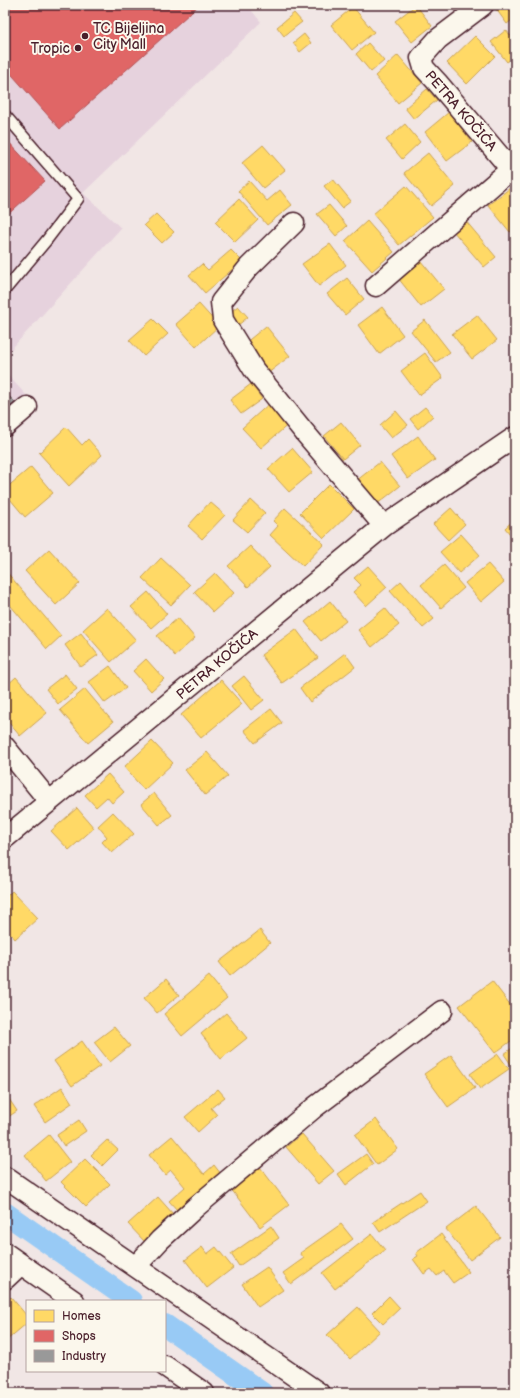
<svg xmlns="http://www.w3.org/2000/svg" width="520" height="1398" font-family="'Balsamiq Sans',sans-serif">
  <rect width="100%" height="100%" fill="#f1e6e5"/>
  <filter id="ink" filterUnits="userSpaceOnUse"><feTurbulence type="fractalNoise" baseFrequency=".025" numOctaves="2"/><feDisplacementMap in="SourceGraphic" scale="8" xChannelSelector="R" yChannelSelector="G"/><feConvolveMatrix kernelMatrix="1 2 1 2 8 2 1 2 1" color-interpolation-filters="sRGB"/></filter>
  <g filter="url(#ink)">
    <path fill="#e6d2dd" d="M5 5H247L261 22 83 193 121 228 5 356Z
      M5 372 26 395 5 414Z"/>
    <path fill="#ffd966" stroke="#c9a154" d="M416 5 432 26 412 42 395 21Z
      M493 5H515V18L507 24Z
      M353 7 374 32 352 50 331 25Z
      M294 13 302 22 284 36 277 27Z
      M506 30 515 41V56L507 62 491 42Z
      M304 34 311 43 300 52 293 43Z
      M475 36 495 56 467 84 447 63Z
      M368 43 384 61 371 72 356 54Z
      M398 55 422 83 398 103 375 76Z
      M427 89 437 100 414 119 405 108Z
      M449 112 472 142 447 161 425 132Z
      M405 124 420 142 402 159 386 140Z
      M263 145 285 170 263 188 242 163Z
      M515 146V157L510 150Z
      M428 153 455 186 431 206 404 173Z
      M333 179 351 201 342 208 324 186Z
      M249 181 267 201 280 190 292 205 267 225 238 191Z
      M514 185 515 187V229L510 232 488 205Z
      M406 186 433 217 399 245 373 214Z
      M239 199 258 220 235 242 215 222Z
      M329 205 347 226 336 236 317 214Z
      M156 214 174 232 162 243 144 225Z
      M465 220 496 257 484 267 453 231Z
      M367 221 394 252 372 271 345 241Z
      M330 244 346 265 319 286 302 264Z
      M231 250 242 261 205 293 189 275 202 264 208 270Z
      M420 260 444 289 421 307 398 278Z
      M347 278 364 299 345 315 327 294Z
      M199 304 219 326 196 347 176 324Z
      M238 306 248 317 237 326 228 314Z
      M382 307 403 335 379 354 358 325Z
      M477 315 497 340 472 359 452 334Z
      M153 319 168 334 144 356 129 340Z
      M425 320 450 352 436 362 411 331Z
      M266 326 290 356 267 374 244 344Z
      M425 353 443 378 419 395 401 371Z
      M251 384 262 399 241 414 230 400Z
      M271 402 290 423 261 448 242 428Z
      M425 407 433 416 418 429 410 419Z
      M396 411 408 425 391 438 380 425Z
      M341 422 360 445 343 459 324 436Z
      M66 427 82 445 88 439 102 455 69 486 39 453Z
      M418 436 435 460 408 479 391 456Z
      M292 448 313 472 289 492 268 469Z
      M380 462 400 486 376 505 356 481Z
      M31 467 53 493 25 517 5 493V489Z
      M329 484 354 509 324 538 300 513Z
      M251 500 265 513 247 532 233 520Z
      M210 502 225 515 202 539 188 526Z
      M285 508 324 544 303 566 270 535 278 526 273 521Z
      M451 508 465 524 448 540 433 524Z
      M515 519V540L505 528Z
      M461 534 480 555 459 573 440 552Z
      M250 546 270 567 248 587 228 566Z
      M49 549 80 583 56 605 25 571Z
      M161 558 190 585 171 605 142 578Z
      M488 564 504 582 481 602 465 583Z
      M444 565 464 588 441 608 421 585Z
      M368 566 387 587 366 606 353 592 361 585 354 578Z
      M5 570 61 636 47 649 5 599Z
      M215 573 234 593 213 612 194 592Z
      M401 581 434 619 423 628 390 591Z
      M148 592 167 614 151 628 131 607Z
      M330 601 346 621 321 641 305 622Z
      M107 608 136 640 111 662 83 630Z
      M385 608 399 625 372 647 358 630Z
      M178 618 195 638 175 656 157 636Z
      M296 629 318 658 282 683 261 655Z
      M81 633 98 655 81 667 65 645Z
      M345 653 355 667 310 702 300 688Z
      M146 659 164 679 151 691 133 671Z
      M110 666 126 688 105 703 89 682Z
      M65 674 77 689 58 704 46 689Z
      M244 676 264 700 251 710 232 686Z
      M16 677 47 713 20 736 5 718V687Z
      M221 680 242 704 201 738 181 715Z
      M85 689 113 722 88 743 60 710Z
      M271 709 282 723 255 743 244 730Z
      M152 741 173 763 144 790 124 767Z
      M207 752 228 776 205 795 185 770Z
      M108 774 124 792 112 803 107 797 96 807 85 795Z
      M154 793 172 815 159 825 141 804Z
      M77 808 94 828 69 850 51 831Z
      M113 812 134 834 112 853 102 842 107 837 98 826Z
      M12 891 38 918 15 939 10 933 5 938V898Z
      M260 930 270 943 230 976 219 962Z
      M209 976 227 998 182 1036 164 1014Z
      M166 979 179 995 157 1013 144 998Z
      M492 981 515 1011V1038L495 1053 459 1006Z
      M226 1013 247 1038 221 1059 201 1034Z
      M114 1027 130 1046 110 1062 94 1042Z
      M82 1041 100 1066 72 1086 54 1061Z
      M515 1046V1064L512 1066 504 1054Z
      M498 1054 509 1069 480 1089 470 1074Z
      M451 1055 475 1088 448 1107 424 1074Z
      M62 1087 72 1103 45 1122 34 1106Z
      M218 1089 225 1097 211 1108 217 1115 198 1132 185 1117Z
      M5 1093 17 1111 5 1119Z
      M376 1119 398 1149 377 1165 355 1135Z
      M79 1120 86 1131 64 1146 57 1135Z
      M302 1134 334 1171 318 1184 286 1147Z
      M49 1135 70 1162 46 1181 25 1155Z
      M172 1136 204 1174 214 1165 221 1174 178 1211 169 1201 185 1187 171 1170 165 1175 149 1155Z
      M107 1140 118 1150 102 1166 91 1155Z
      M366 1154 373 1164 346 1185 338 1174Z
      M85 1159 110 1184 86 1207 61 1182Z
      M260 1167 289 1205 260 1227 231 1189Z
      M420 1191 427 1201 380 1232 373 1222Z
      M158 1197 174 1215 145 1242 128 1224Z
      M476 1206 500 1237 470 1260 446 1229Z
      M341 1224 353 1239 291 1284 283 1273 304 1258 300 1253Z
      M271 1226 279 1238 239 1266 231 1254Z
      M372 1234 385 1250 335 1289 322 1273Z
      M441 1234 469 1272 453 1283 444 1271 437 1276 431 1269 424 1274 413 1259 418 1256 416 1253Z
      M202 1247 207 1254 216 1247 233 1268 207 1288 185 1260Z
      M267 1267 283 1290 258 1307 242 1284Z
      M389 1296 400 1308 383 1324 372 1313Z
      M11 1297 27 1316V1323L7 1340 5 1337V1303Z
      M358 1307 380 1331 350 1359 327 1335Z"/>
    <path fill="#e06666" stroke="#b35154" d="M5 5H199L60 129 5 67Z
      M5 138 45 181 5 217Z"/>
    <path fill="#999" stroke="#817478" d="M5 392 15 402 5 411Z"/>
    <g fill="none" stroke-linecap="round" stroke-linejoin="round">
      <path stroke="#98caf5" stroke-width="22" d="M5 1213 131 1301
        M165 1325 262 1393"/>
      <g stroke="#4a1f2b" stroke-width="13">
        <path id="service" d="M5 115 78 199 46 241 5 290"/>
      </g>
      <g stroke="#4a1f2b" stroke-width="23">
        <path id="minor" d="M483 5 438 39 421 58 424 68 437 82 515 174
          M294 223 249 267 221 302 223 320 254 370 305 433 384 526
          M376 286 511 169
          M5 426 27 407
          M5 747 49 801
          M5 838 384 526 515 437
          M5 1177 319 1393
          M5 1253 74 1301
          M136 1266 160 1240 197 1206 315 1107 442 1011
          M5 1279 21 1264
          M165 1366 204 1393"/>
      </g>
      <use href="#service" stroke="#fbf7ec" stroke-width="10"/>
      <use href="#minor" stroke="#fbf7ec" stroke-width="20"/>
    </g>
  </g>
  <g fill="#4a1f2b" stroke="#fbf7ec" stroke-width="1.5">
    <circle cx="85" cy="36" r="4"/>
    <circle cx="78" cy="48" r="4"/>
  </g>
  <g text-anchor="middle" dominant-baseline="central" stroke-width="4" stroke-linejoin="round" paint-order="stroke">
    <g font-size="14" fill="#4a1f2b" stroke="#fbf7ec" text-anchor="start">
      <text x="93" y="28">TC Bijeljina<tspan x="93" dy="16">City Mall</tspan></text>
      <text x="70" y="48" text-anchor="end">Tropic</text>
    </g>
    <g font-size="14" fill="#4a1f2b" stroke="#fbf7ec">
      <text transform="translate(461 111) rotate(49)">PETRA KOČIĆA</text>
      <text transform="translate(217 664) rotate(-40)">PETRA KOČIĆA</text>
    </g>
  </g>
  <rect width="520" height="1398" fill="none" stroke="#fbf7ec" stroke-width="20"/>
  <rect x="10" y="10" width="500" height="1378" fill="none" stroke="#4a1f2b" stroke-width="1.5" filter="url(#ink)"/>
  <rect x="26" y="1300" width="140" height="72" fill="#fbf7ec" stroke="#b4a19f"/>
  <rect x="34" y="1310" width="20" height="12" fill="#ffd966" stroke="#b4a19f"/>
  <text x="62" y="1320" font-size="12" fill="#4a1f2b">Homes</text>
  <rect x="34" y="1330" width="20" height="12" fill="#e06666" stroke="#b4a19f"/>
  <text x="62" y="1340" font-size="12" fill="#4a1f2b">Shops</text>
  <rect x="34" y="1350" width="20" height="12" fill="#999999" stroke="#b4a19f"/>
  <text x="62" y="1360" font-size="12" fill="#4a1f2b">Industry</text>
</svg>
